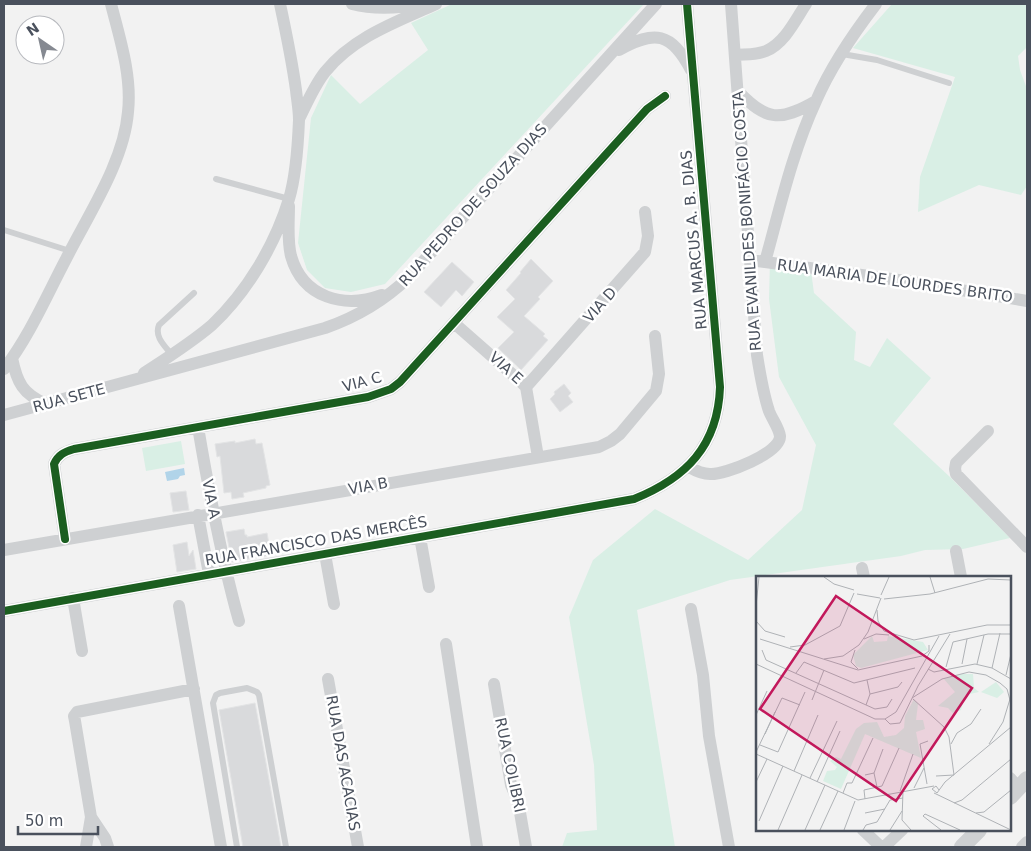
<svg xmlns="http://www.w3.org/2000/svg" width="1031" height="851" font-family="'DejaVu Sans',sans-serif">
  <rect width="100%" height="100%" fill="#f2f2f2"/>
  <path fill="#d9efe5" d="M452 4H644L385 284 351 292 325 288 307 270 298 243 311 118 331 75 360 104 428 50 411 23Z
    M892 4H1027V47L1018 56 1020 70 1027 89V186L1021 195 979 185 918 212 920 177 955 77 853 48Z
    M770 260 811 271 814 293 856 332 854 360 870 367 887 338 931 378 893 424 950 477 1010 538 963 549 925 550 901 556 730 580 637 610 675 847H562L567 833 597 830 594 765 569 617 593 560 655 509 748 560 802 510 816 445 779 377 769 299Z
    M181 441 185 464 146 471 142 448Z"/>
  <path fill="#b1d4e9" d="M184 468 185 475 180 476 178 479 167 481 165 472Z"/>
  <path fill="#d9dadc" stroke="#e3e4e5" d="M531 259 553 281 538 297 540 299 524 316 545 334 543 336 548 340 521 370 498 348 514 332 497 317 515 299 506 290 521 273 520 272Z
    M452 262 474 282 462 296 456 290 441 307 424 292Z
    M564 384 571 393 568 396 573 402 560 412 550 399 555 394 554 392Z
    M255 439 256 444 262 443 270 485 266 486V488L243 493 244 497 232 499 231 492 224 493 220 456 217 457 215 444 235 441V443Z
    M186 491 189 510 173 512 170 493Z
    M244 529 245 535H247V537L267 533 271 555 232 562 226 532Z
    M187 542 189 556 193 550 196 569 177 572 173 545Z
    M255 703 263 746 281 847H243L219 710Z"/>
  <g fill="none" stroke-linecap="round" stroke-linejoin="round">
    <path stroke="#ced0d2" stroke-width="6" d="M842 54 877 60 949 83
      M216 179 289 199
      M4 230 70 251
      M172 355C165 346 154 337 159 325L194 293
      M237 847 213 703 216 695 220 693 247 688 257 692 259 695 286 847"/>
    <path stroke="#ced0d2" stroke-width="12" d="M352 4C375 10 400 8 423 4
      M619 50C655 30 671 32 691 70
      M735 55C745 54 756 55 766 51 785 43 796 19 806 4
      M738 91C766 121 780 122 816 101
      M299 119C307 103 314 86 325 72 353 37 396 22 436 4
      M289 206C289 222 287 240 291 256 303 298 344 309 382 295
      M750 260 765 262C780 208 792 153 816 101 831 66 853 34 876 4
      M765 262 906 281 1027 301
      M454 323 520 381 526 387 538 457
      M12 358C17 383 23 394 46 404
      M4 369C29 337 47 295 66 259 88 215 124 162 128 112 132 76 120 39 111 4
      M144 373C167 358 191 343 212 325 247 292 275 245 289 199 296 176 298 145 299 120 299 110 297 100 296 90 292 61 286 32 280 4
      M526 387 645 252 648 236 645 212
      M4 415 325 328C357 317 384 301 409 277L656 4
      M198 427C209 492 221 557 239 621
      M988 431 956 463 955 469 956 474 1027 547
      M689 467C696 471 702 474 710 474 725 475 781 453 780 436 779 428 772 419 769 411 763 393 760 374 757 355L731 4
      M198 515 209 574
      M420 537 429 587
      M65 539 54 464C58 455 64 452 74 449L368 397 391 389 400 382 647 109 665 96
      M4 550 599 447 611 441 620 434 656 391 659 374 655 336
      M956 551 961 577
      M325 554 334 604
      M862 568 864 577
      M73 598 82 651
      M179 606 221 847
      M691 609 703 675 709 736 729 847
      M4 611 634 499C686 478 718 446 720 387L687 4
      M446 644 477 847
      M328 679 358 847
      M494 684 511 785 518 801 526 847
      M1010 778 1019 788
      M91 817 105 838 108 847
      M863 830 881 847
      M86 847 91 817 75 721 74 716 77 712 194 689
      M884 847 902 830
      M1022 847 1027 842"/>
    <path stroke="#ced0d2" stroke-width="16" d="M1010 797 1027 779
      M962 847 979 830"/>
    <g stroke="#fff" stroke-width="11">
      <path id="cycleway" d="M65 539 54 464C58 455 64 452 74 449L368 397 391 389 400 382 647 109 665 96
        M4 611 634 499C686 478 718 446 720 387L687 4"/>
    </g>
    <use href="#cycleway" stroke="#1b5e20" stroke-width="8"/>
  </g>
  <g text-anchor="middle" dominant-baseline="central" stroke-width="5" stroke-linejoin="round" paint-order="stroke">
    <g font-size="15" fill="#4a515d" stroke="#fff">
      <text transform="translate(473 205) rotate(-48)">RUA PEDRO DE SOUZA DIAS</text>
      <text transform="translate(747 221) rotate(-94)">RUA EVANILDES BONIFÁCIO COSTA</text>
      <text transform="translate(694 240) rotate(-95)">RUA MARCUS A. B. DIAS</text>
      <text transform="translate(895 281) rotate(8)">RUA MARIA DE LOURDES BRITO</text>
      <text transform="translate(600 305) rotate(-48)">VIA D</text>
      <text transform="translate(506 368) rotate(42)">VIA E</text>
      <text transform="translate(362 382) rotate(-15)">VIA C</text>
      <text transform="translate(69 398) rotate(-15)">RUA SETE</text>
      <text transform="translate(368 486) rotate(-10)">VIA B</text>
      <text transform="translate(211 499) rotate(79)">VIA A</text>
      <text transform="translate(316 541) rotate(-10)">RUA FRANCISCO DAS MERCÊS</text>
      <text transform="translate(343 763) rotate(80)">RUA DAS ACACIAS</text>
      <text transform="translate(510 765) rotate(78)">RUA COLIBRI</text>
    </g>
  </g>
  <g transform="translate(756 576)">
    <rect width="255" height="255" fill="#f2f2f2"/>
    <path d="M116 60 118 66 131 65 132 60 167 66 172 74 105 92 100 90 97 79ZM205 98H217L218 112 223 116 209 119 205 134 197 137 192 132 182 130 199 116 188 103ZM240 106 248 116 241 122 225 116ZM158 123 162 128 160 144H167L169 153 160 156 165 182 109 158 85 213 67 205 71 195 79 194 81 191 74 185 80 181 85 183 100 153 108 147 121 146 128 161 140 159 148 152 149 140Z" fill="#d9efe5"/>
    <path fill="none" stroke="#afb2b6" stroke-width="1" d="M68 1 78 8 98 14M174 1 179 17M101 18 124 22M125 19 133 1M128 23 174 18 232 3 255 4M0 30 3 1M121 34 122 45 128 55 158 64 231 49H255M0 45 9 55 29 61M4 63 102 94 166 80 173 75V69M108 63 120 58 133 59M34 71 49 69 84 50 98 17M6 74 10 84 119 133 131 131 136 123M99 74 95 86 102 93M68 83 87 80 103 69 112 56 125 22M0 88 119 143H129L140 136 183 60M206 88 211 63M221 88 228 59M190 91 197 66 232 58H255M236 92 244 57M172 93 178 96 219 88 236 92 255 103M40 97 48 86 98 107 159 92M250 99 255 78M114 118 142 111 146 106M156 122 186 103 213 96 230 99 244 107 251 113 254 124M157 123 188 151 193 161 198 199 180 200M56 124 68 94M110 129 114 118 111 104M0 139 11 115M129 143 134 148 144 147 162 110 194 58M9 158 19 136M195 168 201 157 215 148 225 133M233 168 247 146 254 123M4 169 22 176 49 116M0 176 26 122 44 129M0 178 102 224 178 210M38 195 62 139M118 197 127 173M109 199 118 197 121 211M54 202 81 145M0 206 11 183M61 206 84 155M171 208 164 168 172 165M158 212 168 192M183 214 180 210 176 213 181 217 189 206 255 151M144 215 157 178M147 215 146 244 155 254M87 217 91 207H96L117 162M178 217 255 254M109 223 108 214 126 210 143 172M198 227 206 224 255 183M109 237 129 233M220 237 228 236 255 214M169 238 204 254M169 238 167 240 185 254M3 245 27 190M22 254 46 199M49 254 69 209M64 254 82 215M88 254 99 225M107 254 110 249 121 246 134 224 147 222M134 254 146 235"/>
    <path fill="#c2185b" fill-opacity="0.15" stroke="#c2185b" stroke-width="2.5" d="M80 20 216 112 140 225 4 133Z"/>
    <rect width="255" height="255" fill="none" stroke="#4a515d" stroke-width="2.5"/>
  </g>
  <rect width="1031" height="851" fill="none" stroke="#4a515d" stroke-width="10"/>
  <g transform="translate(40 40) rotate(326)"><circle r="24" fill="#ffffff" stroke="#b7b9be"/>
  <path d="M0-4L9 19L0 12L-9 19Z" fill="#858991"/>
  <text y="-8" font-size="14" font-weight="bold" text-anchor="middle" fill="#4a515d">N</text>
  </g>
  <path d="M18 826v8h80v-8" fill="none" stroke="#4a515d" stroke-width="2.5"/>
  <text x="25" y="826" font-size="15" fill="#4a515d" stroke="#ffffff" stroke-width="4" paint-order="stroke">50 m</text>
</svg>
